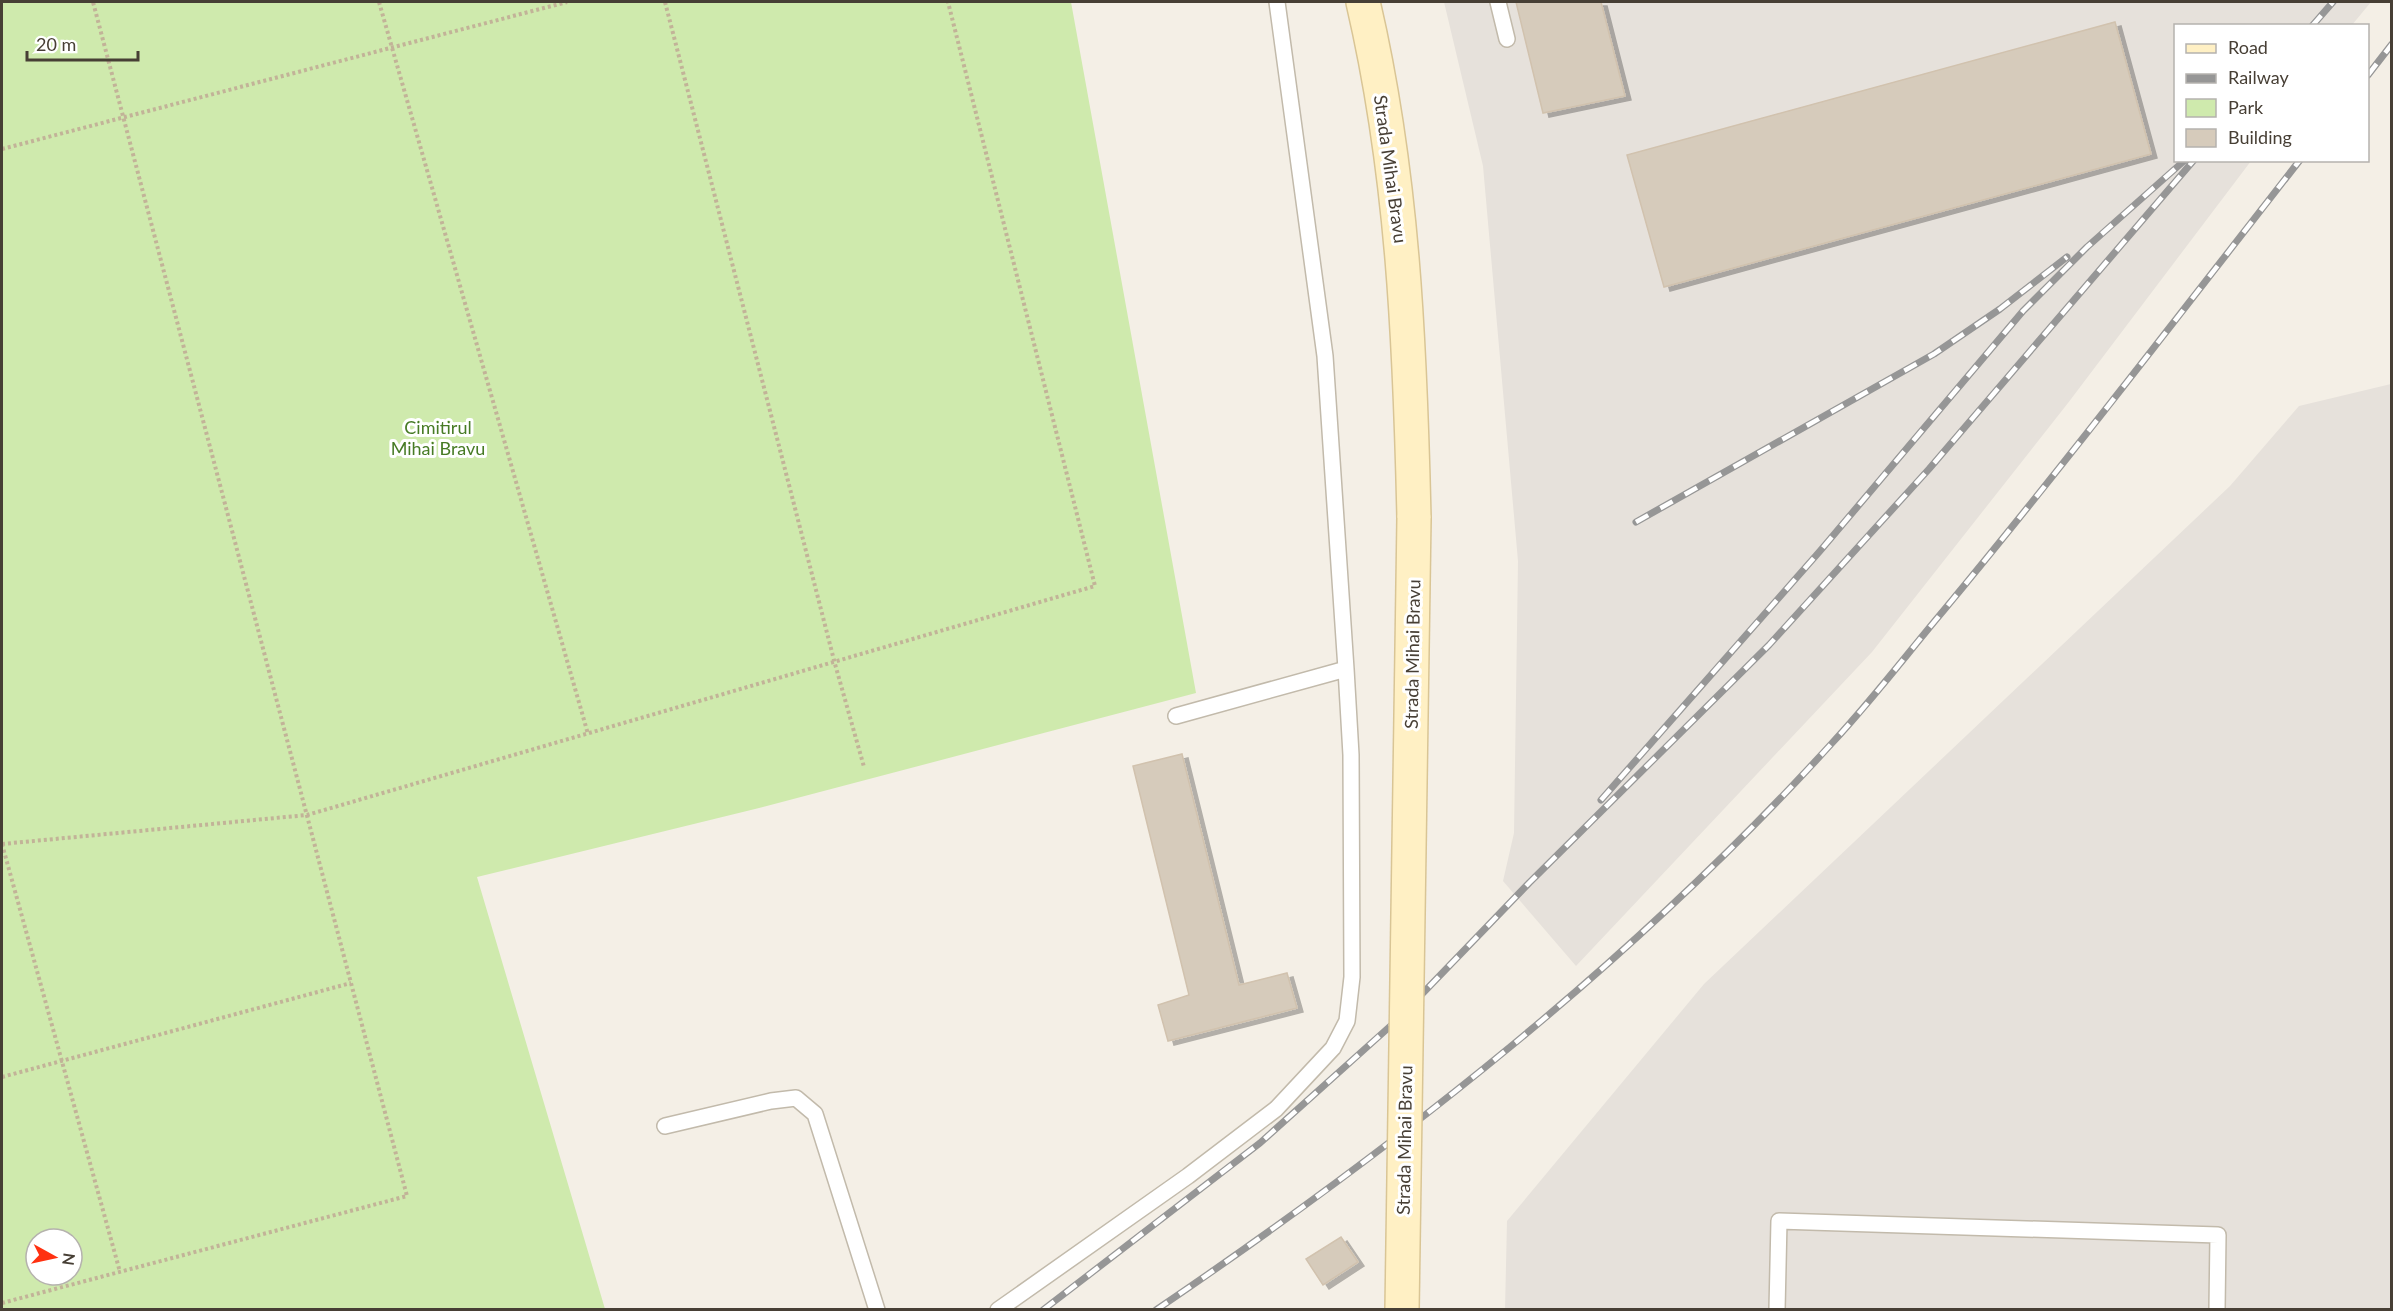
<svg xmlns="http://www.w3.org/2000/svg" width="2393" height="1311" font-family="Lato,sans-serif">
  <defs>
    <filter id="shadow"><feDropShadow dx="6" dy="4" stdDeviation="0" flood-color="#0004"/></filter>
  </defs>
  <rect width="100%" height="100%" fill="#f4efe6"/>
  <path fill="#e6e1db" d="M1444 2H2371L2352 25 2176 26V160L2251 161 2068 403 1872 652 1576 966 1503 881 1514 833 1518 561 1483 166Z
    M2391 384V1309L1505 1310 1507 1221 1704 984 2230 486 2299 406Z"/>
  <path fill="#cfeaad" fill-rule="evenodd" d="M2 2H1071L1196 693 755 809 477 877 605 1309H2ZM36 1239H72V1275H36Z"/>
  <path fill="#d6cbbb" stroke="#d1c2ae" stroke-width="1.5" filter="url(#shadow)" d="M1516 2H1601L1625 96 1543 113Z
    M2115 22 2151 154 1664 287 1627 155Z
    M1182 754 1239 985 1287 973 1297 1008 1168 1041 1158 1005 1189 995 1133 766Z
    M1341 1237 1358 1262 1323 1285 1306 1259Z"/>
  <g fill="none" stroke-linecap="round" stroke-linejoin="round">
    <g stroke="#c2baab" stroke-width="18">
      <path id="service" d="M1498 2 1507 39
        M1176 716 1346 669 1325 356 1277 2
        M665 1126 771 1101 796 1098 815 1114 877 1310
        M998 1310 1188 1176 1276 1109 1333 1048 1347 1021 1352 977 1351 755 1346 669
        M1777 1310 1779 1221 2218 1235 2217 1310"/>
    </g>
    <g stroke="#d9c595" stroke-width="36">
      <path id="secondary" d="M1363 2C1403 174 1410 342 1414 518"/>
    </g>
    <path stroke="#c2b398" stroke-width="4" stroke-dasharray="3 3" stroke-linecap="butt" d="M379 2 588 734
      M665 2 835 664 864 767
      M2 149 567 2
      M2 844 307 815 1095 586 948 2
      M2 844 120 1272
      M2 1077 351 983
      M2 1303 407 1196 93 2"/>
    <use href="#service" stroke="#fff" stroke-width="15"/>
    <use href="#secondary" stroke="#fff0c4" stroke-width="33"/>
    <g stroke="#969696" stroke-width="7">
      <path id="rail" d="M2312 26 2333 2
        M2368 75 2392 44
        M1636 522 1934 354 2000 309 2067 257
        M1601 800 1820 551 2023 311 2087 247 2185 160
        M1043 1310 1260 1143 1396 1021 1529 883 1769 645 1929 469 2194 160
        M1156 1310C1400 1144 1634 961 1833 742 1872 700 1907 654 1944 610 2066 463 2182 311 2300 160"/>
    </g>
    <use href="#rail" stroke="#fff" stroke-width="4.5" stroke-dasharray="14" stroke-linecap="butt"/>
    <g stroke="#d9c595" stroke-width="36" stroke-linecap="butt">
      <path id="secondary-bridge" d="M1402 1310 1414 518"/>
    </g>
    <use href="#secondary-bridge" stroke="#fff0c4" stroke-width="33"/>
  </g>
  <g text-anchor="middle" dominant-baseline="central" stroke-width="6" stroke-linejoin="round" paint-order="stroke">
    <g font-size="18" fill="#473f35" stroke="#fff">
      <text transform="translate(1391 169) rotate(82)">Strada Mihai Bravu</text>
      <text transform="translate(1412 654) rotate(-89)">Strada Mihai Bravu</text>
      <text transform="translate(1404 1140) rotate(-89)">Strada Mihai Bravu</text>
    </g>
    <g font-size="18" fill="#477b25" stroke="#fff">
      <text x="438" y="427">Cimitirul<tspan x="438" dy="21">Mihai Bravu</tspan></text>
    </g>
  </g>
  <rect width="2393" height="1311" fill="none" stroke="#473f35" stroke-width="6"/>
  <rect x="2174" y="24" width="195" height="138" fill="#ffffff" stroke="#b5b2ae" stroke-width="1.5"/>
  <rect x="2186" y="44" width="30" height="9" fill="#fff0c4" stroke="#b5b2ae" stroke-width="1.5"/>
  <text x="2228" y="54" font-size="18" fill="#473f35">Road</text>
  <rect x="2186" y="74" width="30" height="9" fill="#969696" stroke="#b5b2ae" stroke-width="1.5"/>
  <text x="2228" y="84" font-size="18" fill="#473f35">Railway</text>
  <rect x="2186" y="99" width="30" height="18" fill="#cfeaad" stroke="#b5b2ae" stroke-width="1.5"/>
  <text x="2228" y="114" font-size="18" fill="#473f35">Park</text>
  <rect x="2186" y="129" width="30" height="18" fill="#d6cbbb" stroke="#b5b2ae" stroke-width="1.5"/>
  <text x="2228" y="144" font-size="18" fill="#473f35">Building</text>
  <g transform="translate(54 1257) rotate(98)"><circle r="28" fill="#ffffff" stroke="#b5b2ae" stroke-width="1.5"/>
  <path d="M0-4.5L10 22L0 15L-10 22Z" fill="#ff3111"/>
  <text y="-9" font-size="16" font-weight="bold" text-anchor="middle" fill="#473f35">N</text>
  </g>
  <path d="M27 51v9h111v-9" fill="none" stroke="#473f35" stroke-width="3"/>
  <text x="36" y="51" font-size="18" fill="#473f35" stroke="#ffffff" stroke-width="4.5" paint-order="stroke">20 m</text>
</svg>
